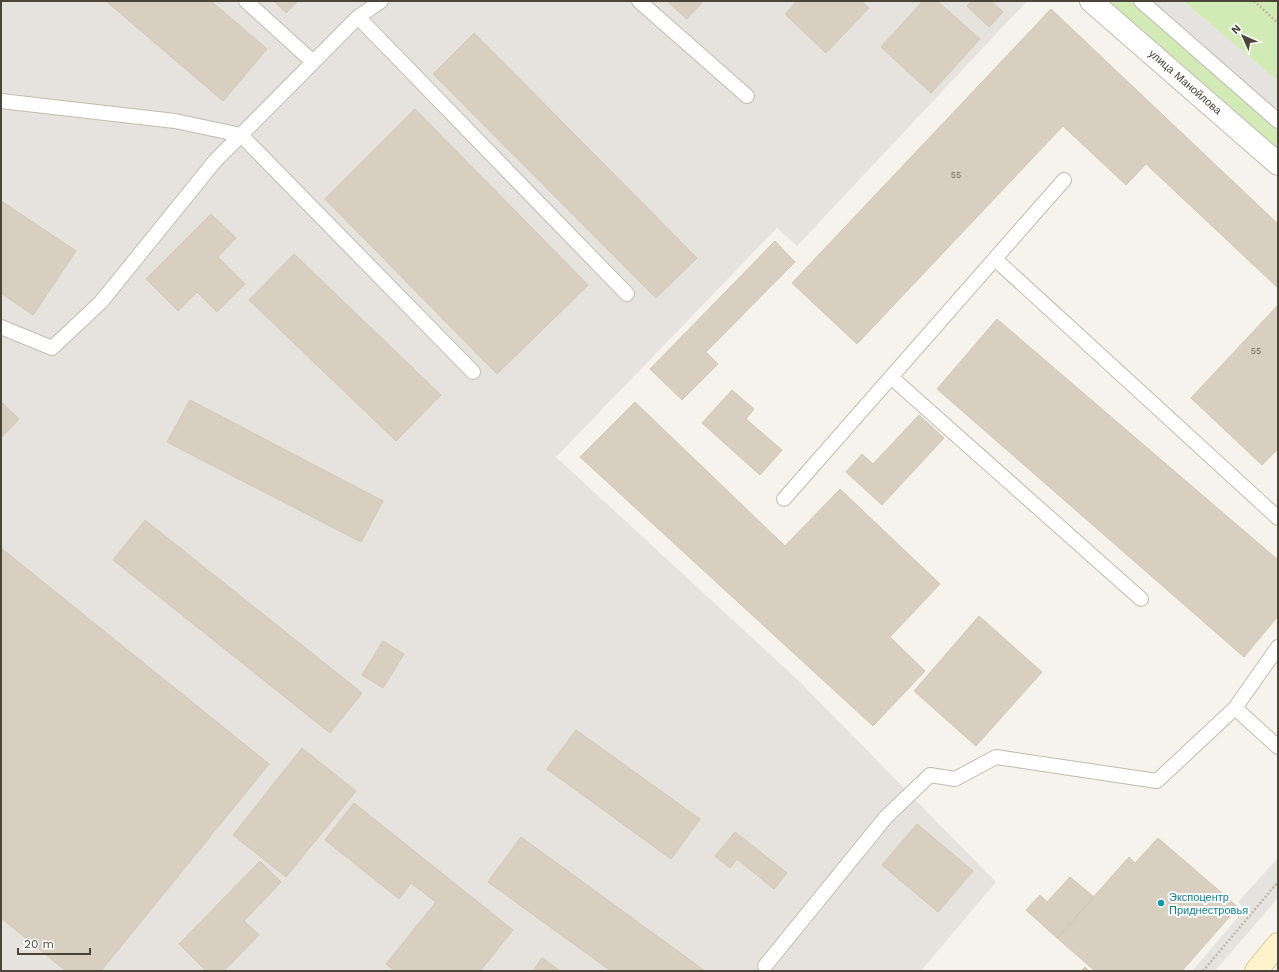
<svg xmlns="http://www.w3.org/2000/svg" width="1279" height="972" font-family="'Work Sans',sans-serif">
  <rect width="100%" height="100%" fill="#f6f3ec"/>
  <path fill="#e6e2dd" d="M1 1H1027L797 246 777 228 556 457 800 682 996 882 921 971H1Z"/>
  <path fill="#d2eab5" d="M1109 1H1130L1278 131V148Z
    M1183 1H1278V81Z"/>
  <path fill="#e5e3e0" d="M1130 1H1183L1278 81V131Z
    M1278 858V898L1215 971H1192L1245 909 1238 902Z"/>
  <path fill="#d8cfc1" stroke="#d3c7b4" d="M106 1H211L267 49 223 101Z
    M274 1H298L286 13Z
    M667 1H703L687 19Z
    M797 1H861L869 8 826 53 785 14Z
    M923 1H937L980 39 931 93 881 47Z
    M972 1H991L1003 12 989 27 967 6Z
    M1051 9 1278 224V288L1146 164 1126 185 1063 126 857 344 792 283Z
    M474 33 697 258 656 298 433 74Z
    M415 109 588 285 497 374 325 199Z
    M1 201 76 251 33 315 1 293Z
    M211 214 236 238 218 257 245 284 217 312 197 292 178 311 146 279Z
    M775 241 795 262 706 352 718 364 682 400 650 369Z
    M294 254 441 395 396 441 249 300Z
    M1278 305V449L1262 465 1191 398Z
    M997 319 1278 560V616L1244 657 937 389Z
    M732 390 754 409 746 419 782 450 760 475 702 423Z
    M190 400 383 501 361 542 167 442Z
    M1 402 19 419 1 438Z
    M635 402 785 546 840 489 940 584 890 637 925 671 873 726 580 457Z
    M919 415 944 438 882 505 846 472 862 454 873 464Z
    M145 520 362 693 330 733 113 560Z
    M1 548 269 764 101 971H66L1 918Z
    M979 616 1042 672 976 746 914 691Z
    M383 641 404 654 383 688 362 675Z
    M576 730 700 819 671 859 547 769Z
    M302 748 356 791 286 877 233 835Z
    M354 803 513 930 480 971H395L386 964 436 902 411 883 399 899 325 840Z
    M917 824 973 871 938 912 882 865Z
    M735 832 787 873 774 889 737 859 730 868 715 856Z
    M521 837 705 971H611L488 882Z
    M1158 838 1238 907 1182 971H1095L1057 938 1129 857 1135 863Z
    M260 861 281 882 244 921 259 935 224 971H206L179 944Z
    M1070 877 1094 897 1057 938 1026 910 1040 895 1047 902Z
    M542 958 560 971H533Z
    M1085 967 1089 971H1081Z"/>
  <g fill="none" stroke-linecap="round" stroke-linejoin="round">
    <g stroke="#c2bbae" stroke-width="16">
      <path id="lane" d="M246 1 313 62
        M639 1 747 96
        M1141 1 1278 121
        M358 17 627 294
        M1 101 175 121 241 135 473 372
        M995 259 1278 518
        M1 327 52 348 101 302 215 161 358 17 381 1
        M891 377 1141 599
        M784 499 1064 180
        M1235 708 1278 747
        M765 966 886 817 930 775 955 779 996 757 1157 781 1235 708 1278 647"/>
    </g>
    <g stroke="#c2bbae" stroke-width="24">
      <path id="street" d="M1091 1 1278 164"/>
    </g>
    <g stroke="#d6c79b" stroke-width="24">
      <path id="secondary" d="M1256 971 1278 944"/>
    </g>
    <path stroke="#c4b79f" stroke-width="2.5" stroke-dasharray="2 2" stroke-linecap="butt" d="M1254 1 1278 23
      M1203 971 1278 882"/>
    <use href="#lane" stroke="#fff" stroke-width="14"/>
    <use href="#street" stroke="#fff" stroke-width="22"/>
    <use href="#secondary" stroke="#fff3cd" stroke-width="22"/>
  </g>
  <circle fill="#0f9aa8" stroke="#fff" stroke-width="1.5" cx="1161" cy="903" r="4"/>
  <g text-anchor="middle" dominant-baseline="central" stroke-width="4" stroke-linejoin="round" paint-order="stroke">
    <g font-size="9" fill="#6e675b">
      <text x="956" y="175">55</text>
      <text x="1256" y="351">55</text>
    </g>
    <g font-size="11" fill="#4b4439" stroke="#fff">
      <text transform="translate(1185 82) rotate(41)">улица Манойлова</text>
    </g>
    <g font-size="11" fill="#0d838f" stroke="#fff" text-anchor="start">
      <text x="1169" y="897">Экспоцентр<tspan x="1169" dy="13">Приднестровья</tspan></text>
    </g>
  </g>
  <rect width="1279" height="972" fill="none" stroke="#4b4439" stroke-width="4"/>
  <g transform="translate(1243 36) rotate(315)" stroke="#ffffff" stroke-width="3" paint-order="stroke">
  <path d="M0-3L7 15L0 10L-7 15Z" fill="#4b4439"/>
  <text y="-6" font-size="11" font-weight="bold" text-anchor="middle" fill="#4b4439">N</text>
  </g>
  <path d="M18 948v6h72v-6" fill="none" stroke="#4b4439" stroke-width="2"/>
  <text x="24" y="948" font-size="12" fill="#4b4439" stroke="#ffffff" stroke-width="3" paint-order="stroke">20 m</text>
</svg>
